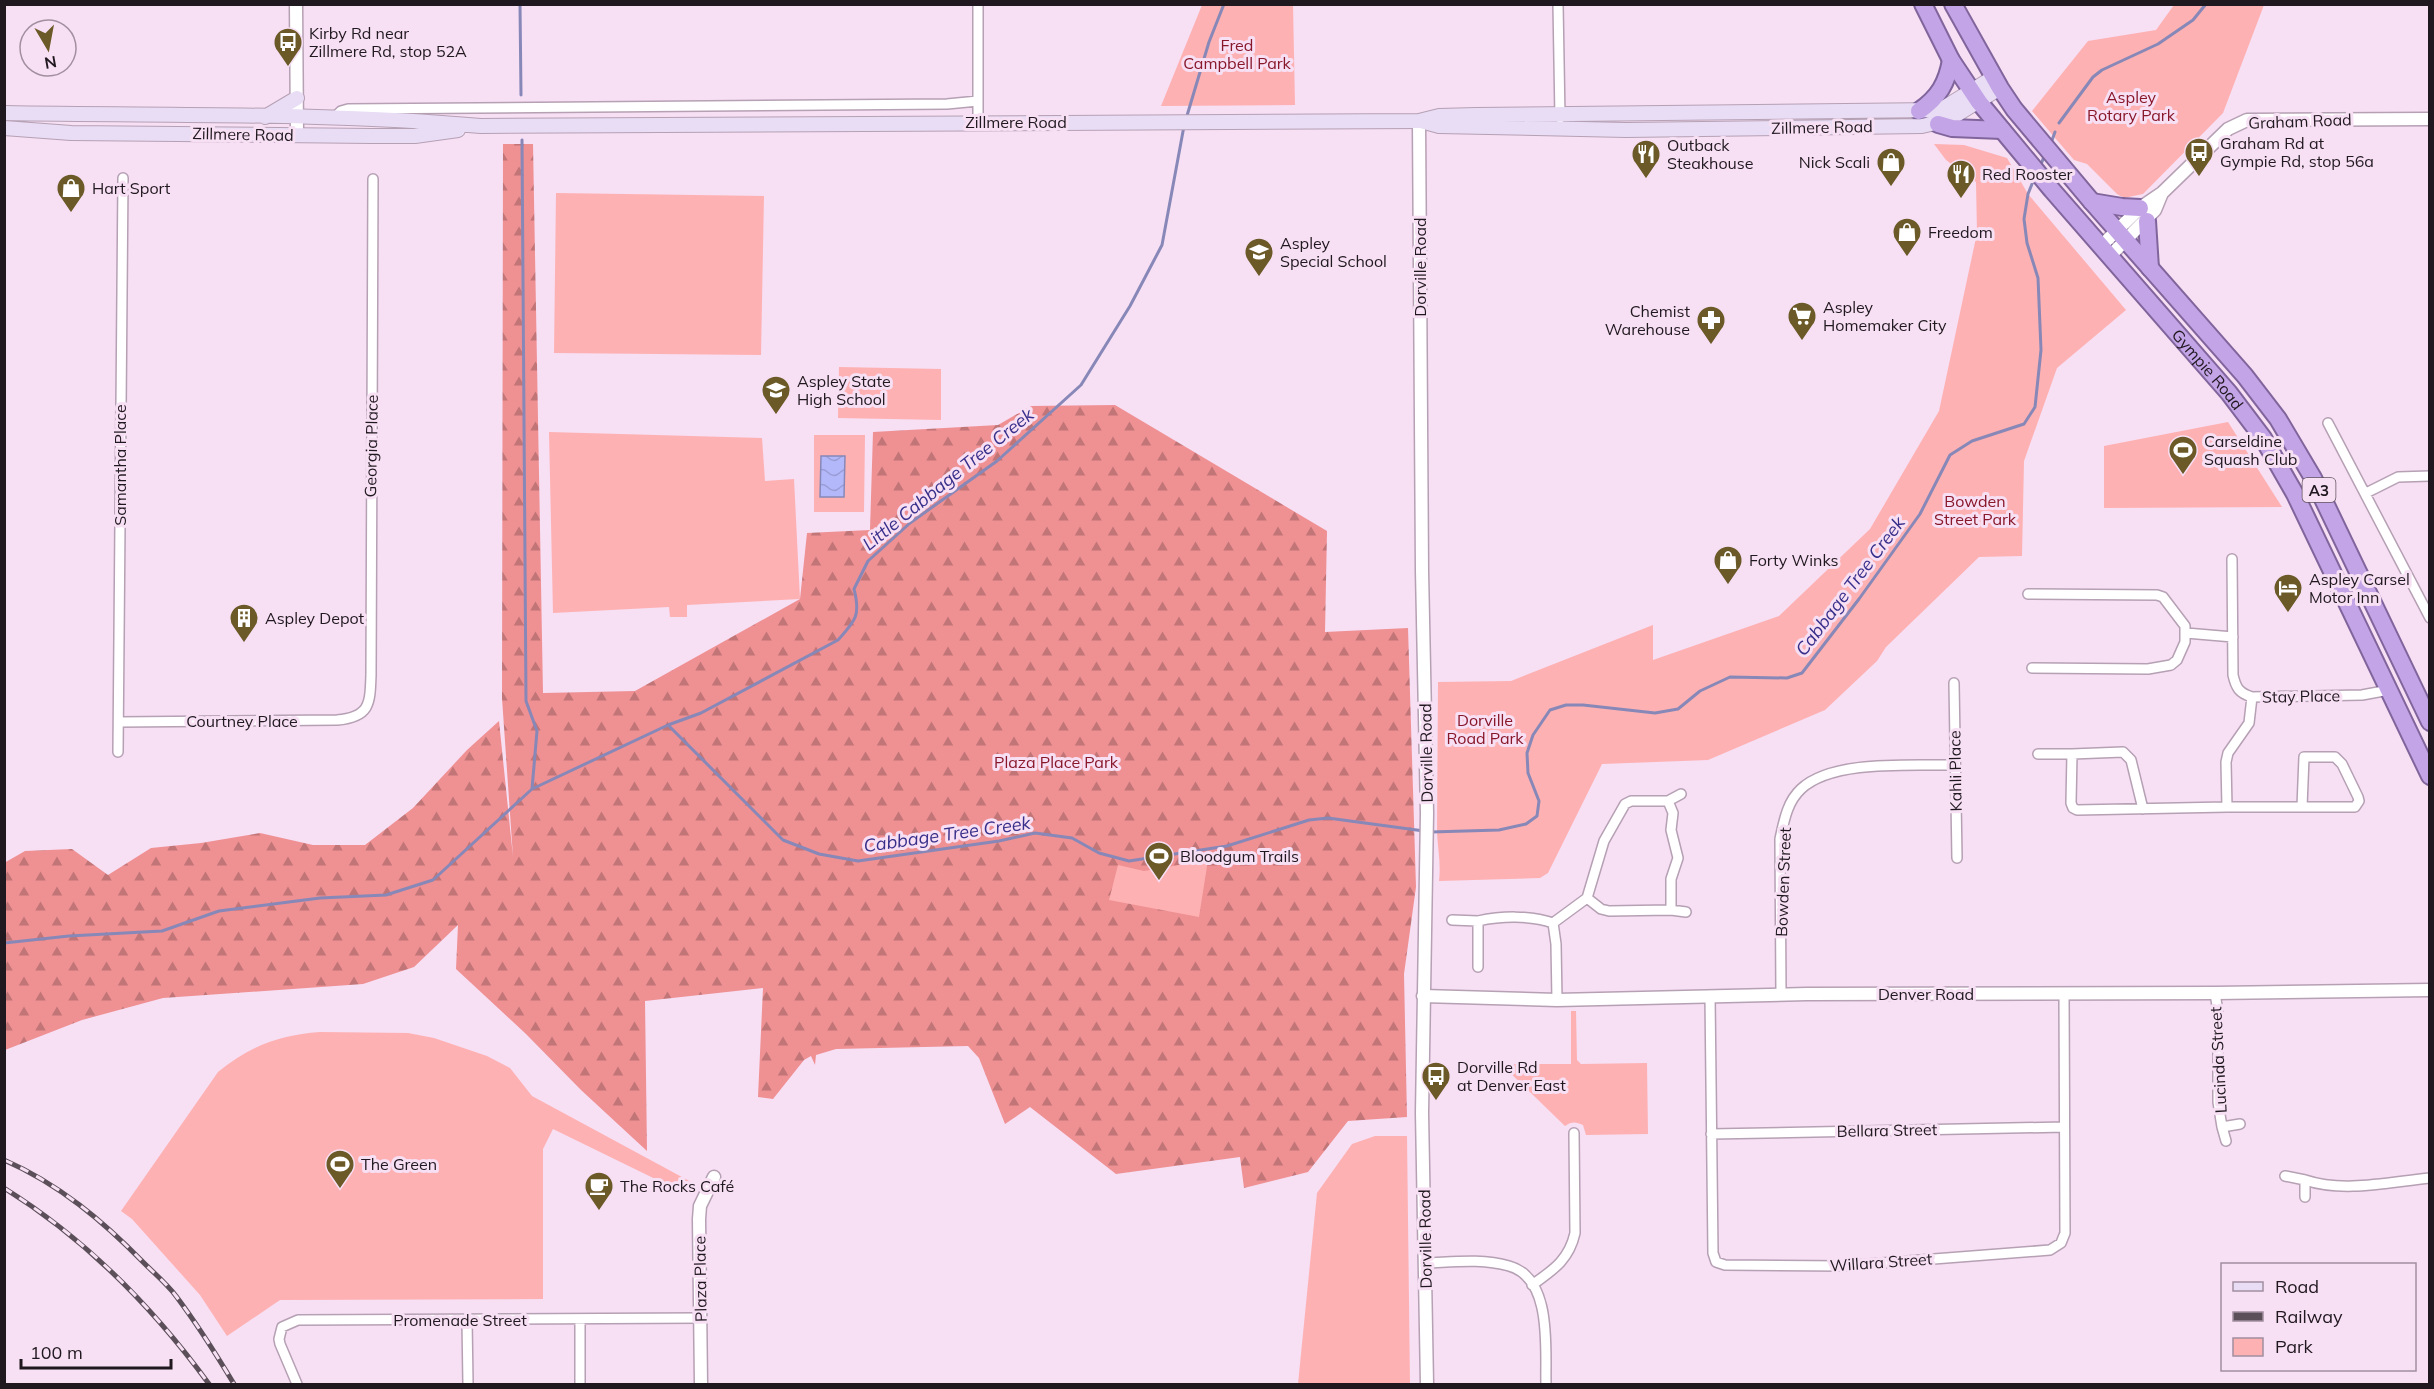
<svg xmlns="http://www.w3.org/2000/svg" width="2434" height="1389" font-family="Mulish,sans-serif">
  <defs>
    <pattern id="forest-firs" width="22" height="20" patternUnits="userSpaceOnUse" patternTransform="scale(1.5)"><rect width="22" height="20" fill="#ef9093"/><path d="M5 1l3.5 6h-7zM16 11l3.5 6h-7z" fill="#c17577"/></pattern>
    <pattern id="water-waves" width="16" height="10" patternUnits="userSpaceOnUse" patternTransform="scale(1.5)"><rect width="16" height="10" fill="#b3b8fa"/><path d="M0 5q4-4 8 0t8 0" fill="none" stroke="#9a9dd6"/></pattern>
  </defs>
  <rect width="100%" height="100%" fill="#f7dff4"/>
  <path fill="url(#forest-firs)" d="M503 144H533L543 693 635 691 800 599 807 533 870 530 873 432 998 425 1031 406 1115 405 1327 531 1325 632 1408 628 1416 887 1404 974 1407 1117 1348 1121 1308 1172 1244 1188 1240 1157 1116 1174 1030 1107 1005 1124 979 1058 968 1046 836 1049 816 1055 815 1065 811 1056 804 1060 773 1099 758 1097 763 988 645 1001 647 1151 581 1090 526 1034 456 969 458 925 414 967 363 984 163 998 82 1020 5 1050 4 863 25 851 72 849 108 875 151 848 201 843 260 833 313 845H365L413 808 467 750 499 721 513 857 502 698Z"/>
  <path fill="#feb1b2" d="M1202 5H1293L1295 105 1161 106Z
    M2174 5H2264L2223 113 2143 194 2124 198 2117 194 2087 164 2074 160 2032 111 2088 41 2156 30Z
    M1934 144 1964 145 2007 158 2028 194 2126 310 2057 368 2024 461 2022 556 1979 557 1886 647 1877 661 1825 710 1708 760 1602 764 1548 873 1540 878 1439 881C1441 864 1438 850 1437 833L1438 682 1511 681 1653 625V660L1779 616 1870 529 1939 411 1977 233 1976 182 1946 160Z
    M556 193 764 196 761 355 554 353Z
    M839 367 941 369V420L838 418Z
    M2228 422 2282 507 2104 508V446Z
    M549 432 762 438 765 481 794 479 800 599 687 605V617H670L669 607 553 613Z
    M814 435H865L864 512H814Z
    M1208 860 1199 917 1109 900 1118 865 1144 871Z
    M1571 1011H1576L1577 1060 1581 1064 1647 1063 1648 1134 1586 1135 1583 1125C1576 1122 1572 1121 1565 1126L1501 1064H1571Z
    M320 1032 408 1033 434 1038 487 1056 510 1068 532 1096 693 1183 688 1195 553 1129 543 1149V1299L280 1300 227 1336 200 1295 132 1219 121 1211 218 1072C249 1046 280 1035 320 1032Z
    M1375 1136H1407L1410 1384H1298L1317 1193 1352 1144Z"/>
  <path fill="url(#water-waves)" stroke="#8788b8" stroke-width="1.5" d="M821 456H845L844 497H820Z"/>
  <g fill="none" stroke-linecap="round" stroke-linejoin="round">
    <path stroke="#8788b8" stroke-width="3" d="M520 4 521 95
      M1186 119 1209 42 1224 4
      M2059 123 2093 77 2102 70 2158 44 2193 20 2206 4
      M522 140 526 701 537 731 532 789
      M2051 143 2055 132
      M2040 167 2045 154
      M668 725 783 840 819 854 858 861 999 841 1035 833 1072 838 1099 853 1129 861 1227 846 1309 820 1328 818 1424 831
      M1431 832 1499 830 1526 824 1537 816 1539 801 1528 773 1527 753 1533 735 1550 710 1566 705H1583L1655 713 1678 709 1700 691 1730 677 1787 678 1802 673 1859 599 1920 514 1950 455 1972 441 2024 424 2035 407 2041 350 2038 278 2027 243 2024 219 2028 194 2034 179
      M4 943 69 936 162 931 219 911 320 898 386 895 433 880 532 789 668 725 701 713 838 640C855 621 861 616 854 589L868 561 910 523 997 461 1081 385 1130 306 1162 245 1184 126"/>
    <g stroke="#b6a0b4" stroke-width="12">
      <path id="minor" d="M978 4V122
        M1558 4 1560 118
        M334 118 341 111 348 109 947 104 978 101
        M2328 423 2430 618
        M2366 493 2398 477 2430 476
        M2232 559 2233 675C2236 688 2239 693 2252 697L2362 695 2389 690
        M2028 594 2157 595 2163 597 2185 626V642L2177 660 2171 665 2148 669 2032 668
        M2186 633 2233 637
        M1954 683 1957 858
        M119 722 337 720C370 717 370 704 371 675L373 179
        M118 752 123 178
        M2038 754H2072
        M1668 801 1681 794
        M2227 807 2226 762 2228 753 2249 723 2252 697
        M2143 809 2131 760 2123 752 2072 754 2071 803 2073 808 2077 810 2227 807H2355L2359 801 2358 797 2342 764 2335 757H2304L2302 807
        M1587 898 1601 909 1609 911 1671 910 1686 912
        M1452 920 1478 921
        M1478 967V921C1501 916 1530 915 1553 923
        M2215 993 2218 1012V1102L2222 1127
        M1781 995 1780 839C1784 821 1787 802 1801 789 1833 759 1913 766 1955 765
        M1710 996 1713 1253 1716 1262 1725 1265 1843 1266 2050 1250 2061 1243 2065 1233 2064 993
        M1557 1000 1556 944 1553 923 1587 898 1604 841 1625 804 1631 801H1668L1673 813 1671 830 1678 858 1671 879V910
        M1711 1134 2064 1127
        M2226 1141 2222 1127 2240 1124
        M2285 1176 2305 1180V1197
        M2305 1180C2344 1193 2389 1182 2430 1178
        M1426 1263C1453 1262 1482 1258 1509 1266 1553 1278 1545 1350 1546 1384
        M1532 1285C1553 1270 1569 1260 1575 1233L1574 1133
        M580 1319V1384
        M467 1320 468 1384
        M297 1384 280 1344 279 1339 282 1327 298 1320 700 1318"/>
    </g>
    <g stroke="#b6a0b4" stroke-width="15">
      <path id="tertiary" d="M296 4 297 135
        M1419 121 1422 571 1427 813 1422 1113 1427 1384
        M2101 246 2140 208 2162 193 2228 129 2247 120 2430 119
        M2110 256 2155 210 2162 193
        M1423 996 1557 1000 1807 994 2215 993 2430 990
        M701 1384 699 1219 700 1206 714 1177"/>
    </g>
    <g stroke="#b6a0b4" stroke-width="16">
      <path id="secondary" d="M4 113C163 116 322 112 481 126L1419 121 1439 116 1476 115 1936 110 1945 107 1994 77
        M265 117 297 98
        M1421 121 1439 126 1626 130 1922 126 1948 120 2000 88
        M4 128 71 133 372 136H415L458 130"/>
    </g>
    <g stroke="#80659c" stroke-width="20">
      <g id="trunk">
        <path id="s1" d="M1923 4 1951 60 1979 102 2052 190 2229 393 2263 438 2295 494 2430 776"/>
        <path d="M1953 4 2000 88 2014 109 2092 202 2245 376 2278 419 2313 478 2430 722"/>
        <path d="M1919 111C1939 97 1947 83 1951 60"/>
        <path d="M1938 124 1952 128 2002 130"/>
        <path d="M2092 202 2122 207 2140 208"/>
        <path d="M2147 221 2150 268"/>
      </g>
    </g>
    <use href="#minor" stroke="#fff" stroke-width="9"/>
    <use href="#tertiary" stroke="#fff" stroke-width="12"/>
    <use href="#secondary" stroke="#e8ddf5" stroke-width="14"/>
    <use href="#trunk" stroke="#c3a4e6" stroke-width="16"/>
    <g stroke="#5b4f59" stroke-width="5">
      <path id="rail" d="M4 1160C59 1184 103 1221 144 1263 155 1274 167 1284 176 1296 197 1324 216 1354 234 1384
        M4 1188C86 1239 152 1306 209 1384"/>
    </g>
    <use href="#rail" stroke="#f7dff4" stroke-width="3" stroke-dasharray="9" stroke-linecap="butt"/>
  </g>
  <defs>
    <g id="bus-pin" transform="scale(1.5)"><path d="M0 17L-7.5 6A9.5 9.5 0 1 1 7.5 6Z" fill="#6b5a28" stroke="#f7dff4"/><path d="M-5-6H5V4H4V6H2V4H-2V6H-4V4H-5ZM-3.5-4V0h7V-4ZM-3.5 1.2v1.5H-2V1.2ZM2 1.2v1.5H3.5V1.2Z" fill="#fff"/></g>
    <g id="restaurant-pin" transform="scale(1.5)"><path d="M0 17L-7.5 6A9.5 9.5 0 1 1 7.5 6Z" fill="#6b5a28" stroke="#f7dff4"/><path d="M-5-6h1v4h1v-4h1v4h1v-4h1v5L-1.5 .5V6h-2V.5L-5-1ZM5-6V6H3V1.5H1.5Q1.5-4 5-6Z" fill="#fff"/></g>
    <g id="shop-pin" transform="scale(1.5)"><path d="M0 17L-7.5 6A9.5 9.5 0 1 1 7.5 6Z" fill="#6b5a28" stroke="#f7dff4"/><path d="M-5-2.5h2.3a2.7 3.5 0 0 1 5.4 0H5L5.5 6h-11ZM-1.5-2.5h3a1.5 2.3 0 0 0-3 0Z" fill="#fff"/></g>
    <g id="school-pin" transform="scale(1.5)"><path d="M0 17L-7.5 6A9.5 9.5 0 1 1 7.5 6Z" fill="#6b5a28" stroke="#f7dff4"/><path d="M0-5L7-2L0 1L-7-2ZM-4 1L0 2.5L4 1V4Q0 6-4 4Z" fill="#fff"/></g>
    <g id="supermarket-pin" transform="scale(1.5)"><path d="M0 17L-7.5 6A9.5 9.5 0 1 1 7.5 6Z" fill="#6b5a28" stroke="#f7dff4"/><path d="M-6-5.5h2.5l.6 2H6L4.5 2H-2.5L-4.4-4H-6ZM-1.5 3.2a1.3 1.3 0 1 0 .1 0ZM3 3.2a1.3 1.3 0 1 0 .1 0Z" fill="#fff"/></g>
    <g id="pharmacy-pin" transform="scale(1.5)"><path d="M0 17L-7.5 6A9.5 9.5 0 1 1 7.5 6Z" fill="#6b5a28" stroke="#f7dff4"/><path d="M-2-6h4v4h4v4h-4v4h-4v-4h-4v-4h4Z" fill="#fff"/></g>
    <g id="stadium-pin" transform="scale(1.5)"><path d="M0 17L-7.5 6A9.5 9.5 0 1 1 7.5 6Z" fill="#6b5a28" stroke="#f7dff4"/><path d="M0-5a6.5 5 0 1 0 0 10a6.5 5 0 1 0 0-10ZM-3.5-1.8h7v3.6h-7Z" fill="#fff"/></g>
    <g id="hotel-pin" transform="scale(1.5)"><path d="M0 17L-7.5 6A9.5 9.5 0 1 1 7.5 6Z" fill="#6b5a28" stroke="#f7dff4"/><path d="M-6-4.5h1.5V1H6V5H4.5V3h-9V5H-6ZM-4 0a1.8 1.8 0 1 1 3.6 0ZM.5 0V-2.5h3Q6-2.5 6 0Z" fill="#fff"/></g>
    <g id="building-pin" transform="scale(1.5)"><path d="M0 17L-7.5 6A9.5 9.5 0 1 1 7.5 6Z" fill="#6b5a28" stroke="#f7dff4"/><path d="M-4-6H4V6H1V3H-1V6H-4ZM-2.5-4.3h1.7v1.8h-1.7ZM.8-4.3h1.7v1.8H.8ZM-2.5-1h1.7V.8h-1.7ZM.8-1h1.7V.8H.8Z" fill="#fff"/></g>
    <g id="cafe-pin" transform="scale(1.5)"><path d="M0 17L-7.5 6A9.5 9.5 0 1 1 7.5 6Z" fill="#6b5a28" stroke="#f7dff4"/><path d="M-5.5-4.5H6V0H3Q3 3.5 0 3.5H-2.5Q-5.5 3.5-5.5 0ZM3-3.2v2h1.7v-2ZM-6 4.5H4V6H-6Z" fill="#fff"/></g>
  </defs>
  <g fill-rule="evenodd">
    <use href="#bus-pin" x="288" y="42"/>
    <use href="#bus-pin" x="2199" y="152"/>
    <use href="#restaurant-pin" x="1646" y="154"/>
    <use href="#shop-pin" x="1891" y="162"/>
    <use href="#restaurant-pin" x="1961" y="174"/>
    <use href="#shop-pin" x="71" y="188"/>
    <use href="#shop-pin" x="1907" y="232"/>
    <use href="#school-pin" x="1259" y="252"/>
    <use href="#supermarket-pin" x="1802" y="316"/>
    <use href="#pharmacy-pin" x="1711" y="320"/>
    <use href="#school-pin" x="776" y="390"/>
    <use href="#stadium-pin" x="2183" y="450"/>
    <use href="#shop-pin" x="1728" y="560"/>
    <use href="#hotel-pin" x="2288" y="588"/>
    <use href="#building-pin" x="244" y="618"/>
    <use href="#stadium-pin" x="1159" y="856"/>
    <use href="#bus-pin" x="1436" y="1076"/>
    <use href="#stadium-pin" x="340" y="1164"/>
    <use href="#cafe-pin" x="599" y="1186"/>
  </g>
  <g text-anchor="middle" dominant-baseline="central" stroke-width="6" stroke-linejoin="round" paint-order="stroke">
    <rect fill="#f7dff4" stroke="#60545f" stroke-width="1.5" x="2302.5" y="478" width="33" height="24" rx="4.5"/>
    <g font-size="15" font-weight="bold" fill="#20181f">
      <text x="2319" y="490">A3</text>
    </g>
    <g font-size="16" fill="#20181f" stroke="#f7dff4" text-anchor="start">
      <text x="309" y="33">Kirby Rd near<tspan x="309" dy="18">Zillmere Rd, stop 52A</tspan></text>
      <text x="2220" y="143">Graham Rd at<tspan x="2220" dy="18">Gympie Rd, stop 56a</tspan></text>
      <text x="1667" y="145">Outback<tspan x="1667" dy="18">Steakhouse</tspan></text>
      <text x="1870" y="162" text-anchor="end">Nick Scali</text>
      <text x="1982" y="174">Red Rooster</text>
      <text x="92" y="188">Hart Sport</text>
      <text x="1928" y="232">Freedom</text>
      <text x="1280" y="243">Aspley<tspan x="1280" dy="18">Special School</tspan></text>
      <text x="1823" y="307">Aspley<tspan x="1823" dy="18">Homemaker City</tspan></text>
      <text x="1690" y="311" text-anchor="end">Chemist<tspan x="1690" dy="18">Warehouse</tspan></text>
      <text x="797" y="381">Aspley State<tspan x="797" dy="18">High School</tspan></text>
      <text x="2204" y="441">Carseldine<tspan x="2204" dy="18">Squash Club</tspan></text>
      <text x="1749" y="560">Forty Winks</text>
      <text x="2309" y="579">Aspley Carsel<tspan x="2309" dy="18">Motor Inn</tspan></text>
      <text x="265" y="618">Aspley Depot</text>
      <text x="1180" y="856">Bloodgum Trails</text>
      <text x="1457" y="1067">Dorville Rd<tspan x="1457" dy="18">at Denver East</tspan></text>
      <text x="361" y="1164">The Green</text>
      <text x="620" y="1186">The Rocks Café</text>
    </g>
    <g font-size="16" fill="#88172a" stroke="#f7dff4">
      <text x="1237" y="45">Fred<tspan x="1237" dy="18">Campbell Park</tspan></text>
      <text x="2131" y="97">Aspley<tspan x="2131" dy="18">Rotary Park</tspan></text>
      <text x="1975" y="501">Bowden<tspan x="1975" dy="18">Street Park</tspan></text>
      <text x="1485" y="720">Dorville<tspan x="1485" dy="18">Road Park</tspan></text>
      <text x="1056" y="762">Plaza Place Park</text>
    </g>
    <g font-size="16" fill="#20181f" stroke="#f7dff4">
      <text transform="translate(2300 121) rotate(-2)">Graham Road</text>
      <text x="1016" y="122">Zillmere Road</text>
      <text transform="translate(1822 127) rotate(-1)">Zillmere Road</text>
      <text transform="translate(243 134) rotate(1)">Zillmere Road</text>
      <text transform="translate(1420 267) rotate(-90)">Dorville Road</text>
      <text stroke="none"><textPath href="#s1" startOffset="465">Gympie Road</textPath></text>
      <text transform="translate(371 446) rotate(-89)">Georgia Place</text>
      <text transform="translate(120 465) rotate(-90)">Samantha Place</text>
      <text transform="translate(2301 696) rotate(-1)">Stay Place</text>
      <text x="242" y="721">Courtney Place</text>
      <text transform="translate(1426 753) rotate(-91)">Dorville Road</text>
      <text transform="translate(1955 771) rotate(-91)">Kahli Place</text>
      <text transform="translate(1783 882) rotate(-88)">Bowden Street</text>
      <text x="1926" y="994">Denver Road</text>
      <text transform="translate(2218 1060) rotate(-93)">Lucinda Street</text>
      <text transform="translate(1887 1130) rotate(-1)">Bellara Street</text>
      <text transform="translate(1425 1239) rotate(-91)">Dorville Road</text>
      <text transform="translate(1881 1262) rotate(-4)">Willara Street</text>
      <text transform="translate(700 1279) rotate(-91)">Plaza Place</text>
      <text x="460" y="1320">Promenade Street</text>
    </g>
    <g font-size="18" font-style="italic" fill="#372f8a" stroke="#f7dff4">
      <text transform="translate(948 479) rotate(-39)">Little Cabbage Tree Creek</text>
      <text transform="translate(1850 586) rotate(-53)">Cabbage Tree Creek</text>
      <text transform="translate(947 834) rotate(-8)">Cabbage Tree Creek</text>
    </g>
  </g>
  <rect width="2434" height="1389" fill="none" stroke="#20181f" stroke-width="12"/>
  <rect x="2221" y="1263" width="195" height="108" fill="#f7dff4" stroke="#a18f9f" stroke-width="1.5"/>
  <rect x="2233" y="1282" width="30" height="9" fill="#e8ddf5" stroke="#a18f9f" stroke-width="1.5"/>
  <text x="2275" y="1293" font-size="18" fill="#20181f">Road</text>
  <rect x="2233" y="1312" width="30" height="9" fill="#5b4f59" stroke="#a18f9f" stroke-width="1.5"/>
  <text x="2275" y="1323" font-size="18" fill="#20181f">Railway</text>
  <rect x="2233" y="1338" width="30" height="18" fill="#feb1b2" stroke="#a18f9f" stroke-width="1.5"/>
  <text x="2275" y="1353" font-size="18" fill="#20181f">Park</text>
  <g transform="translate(48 48) rotate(170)"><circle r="28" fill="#f7dff4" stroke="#a18f9f" stroke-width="1.5"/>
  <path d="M0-4.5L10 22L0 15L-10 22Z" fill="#6b5a28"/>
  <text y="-9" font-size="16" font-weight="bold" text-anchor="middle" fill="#20181f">N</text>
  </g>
  <path d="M21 1359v9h150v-9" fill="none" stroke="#20181f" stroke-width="3"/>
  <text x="30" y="1359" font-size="18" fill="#20181f" stroke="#f7dff4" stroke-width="4.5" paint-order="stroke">100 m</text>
</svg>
